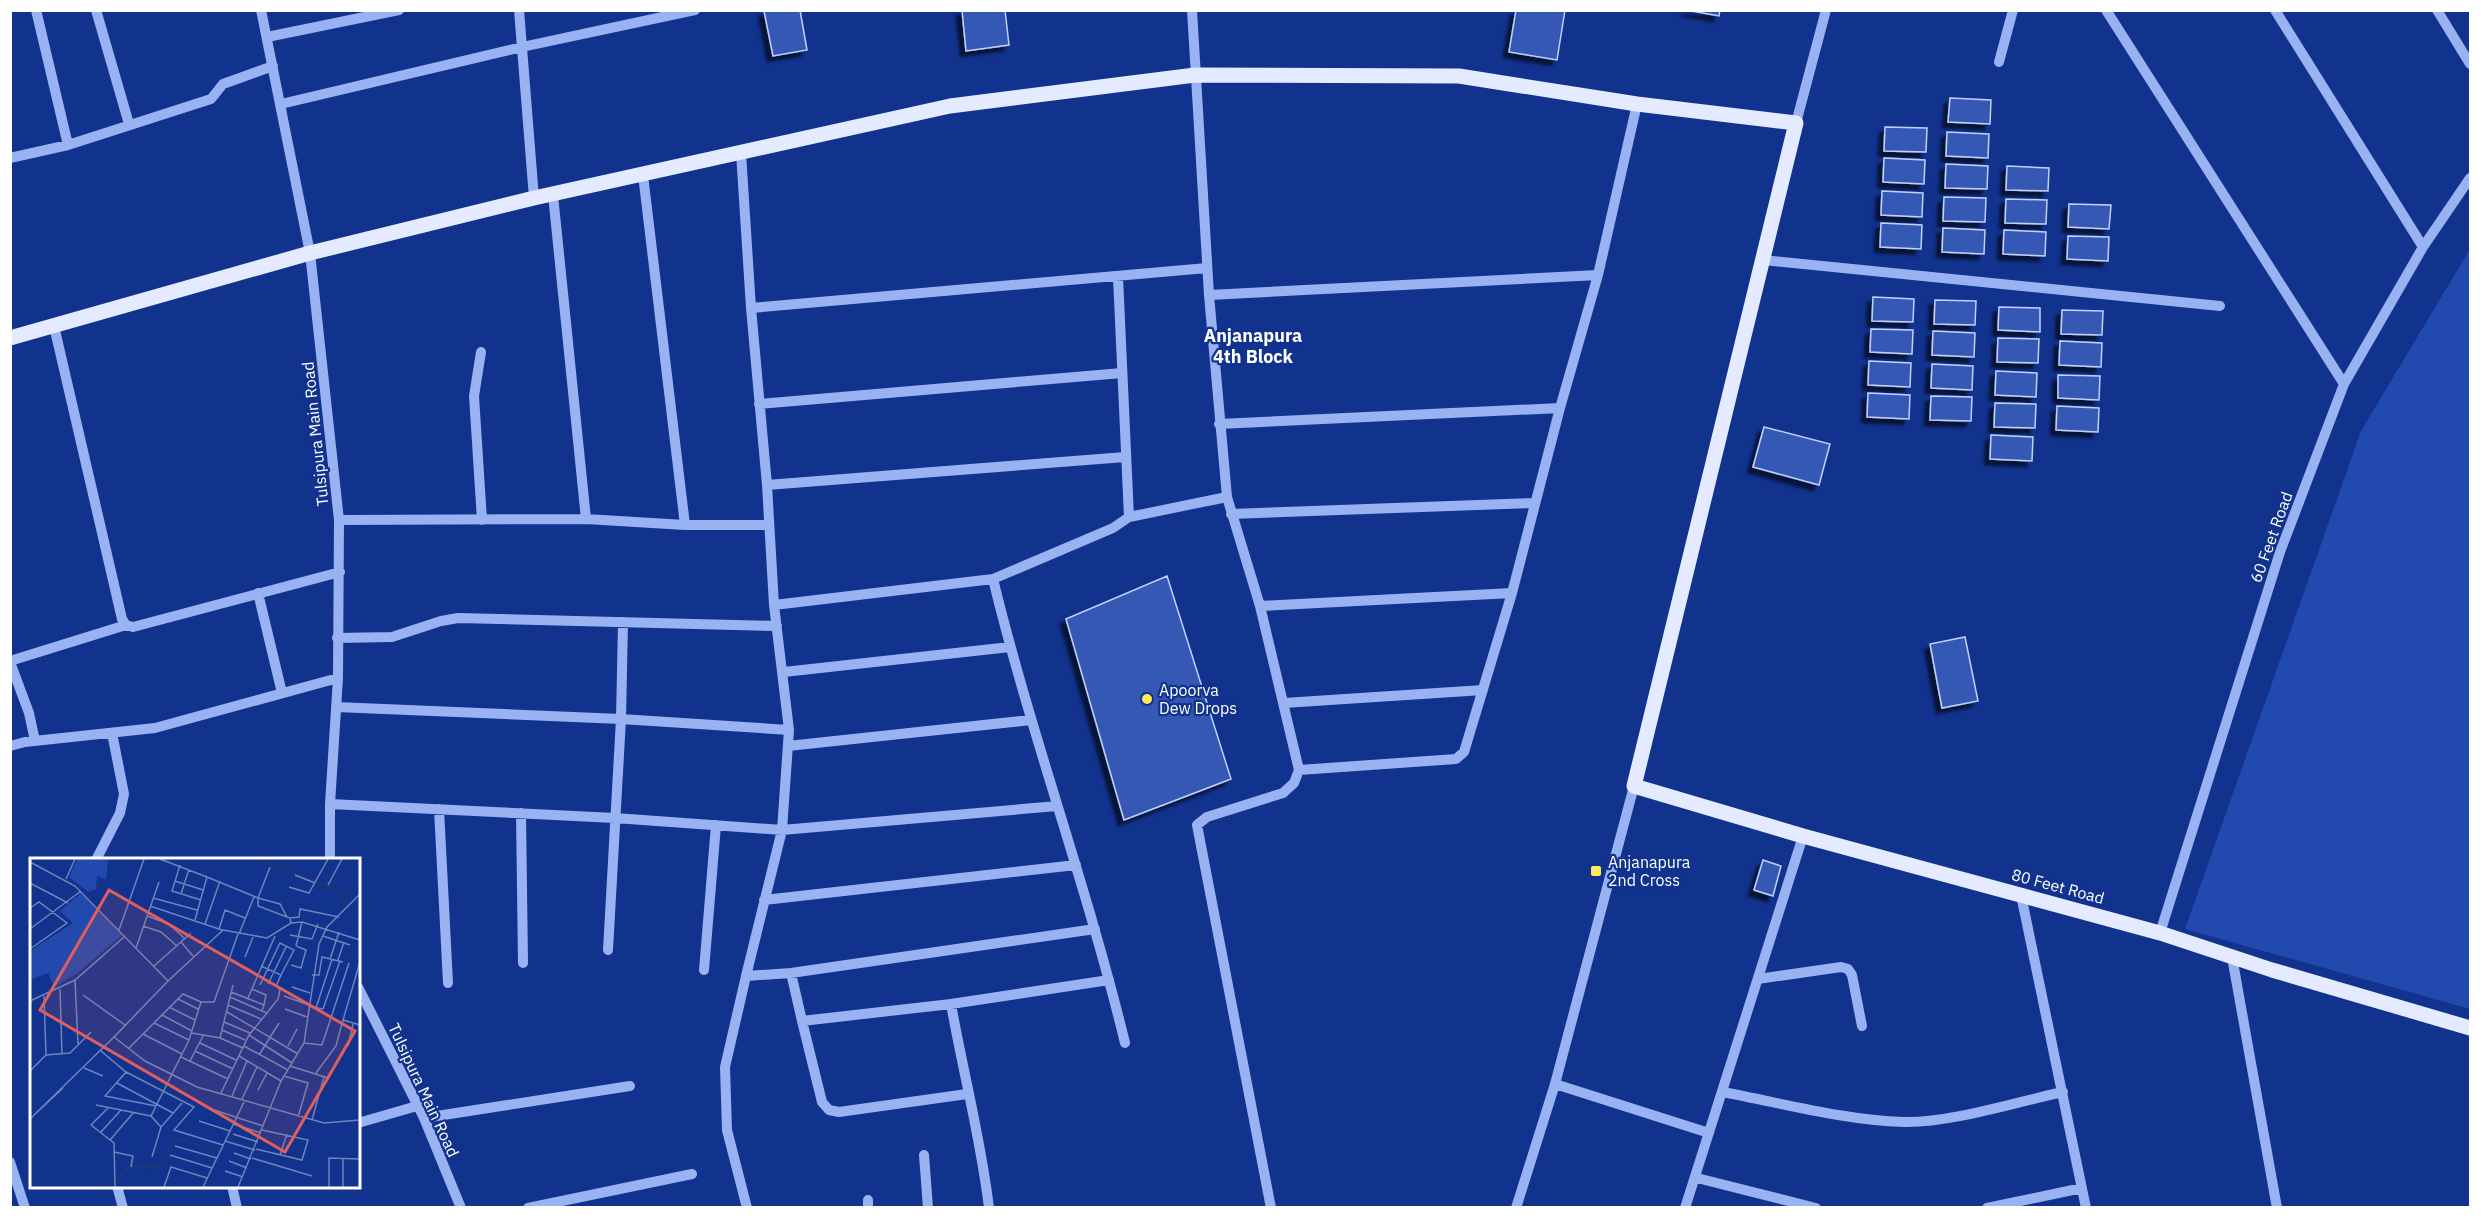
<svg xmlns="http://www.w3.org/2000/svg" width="2481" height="1218" font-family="'IBM Plex Sans',sans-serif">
  <defs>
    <filter id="shadow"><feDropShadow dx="-5.5" dy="5.5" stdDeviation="1.5" flood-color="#0009"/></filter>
  </defs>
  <rect width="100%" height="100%" fill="#11328d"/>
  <path fill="#2249ad" d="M2470 249V1009L2185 929 2361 431Z"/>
  <path fill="#3458b5" stroke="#c1d1fd" stroke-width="1.5" filter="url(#shadow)" d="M800 10 807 50 773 56 764 11Z
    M962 10H1005L1009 45 966 51Z
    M1516 10H1565L1557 60 1509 52Z
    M1686 10H1720L1719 16Z
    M1950 98 1991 100 1990 124 1948 122Z
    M1885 127 1927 128 1926 152 1884 151Z
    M1947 132 1989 134 1988 158 1946 156Z
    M1884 158 1925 160 1924 184 1883 182Z
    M1946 164 1988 166 1987 189 1945 188Z
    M2007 166 2049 168 2048 191 2006 190Z
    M1882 191 1923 193 1922 217 1881 215Z
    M1944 197 1986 198 1985 222 1943 221Z
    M2006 199 2047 200 2046 224 2005 223Z
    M2069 204 2111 205 2109 229 2068 227Z
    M1881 223 1922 225 1921 249 1880 247Z
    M1943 228 1985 230 1984 254 1942 252Z
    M2004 230 2046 232 2045 256 2003 254Z
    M2068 236 2109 237 2108 261 2067 259Z
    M1873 297 1914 299 1913 322 1872 321Z
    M1935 300 1976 301 1975 325 1934 324Z
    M1999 307 2040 308V332L1998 330Z
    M2062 310 2103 311 2102 335 2061 334Z
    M1871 329 1913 330 1912 354 1870 352Z
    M1933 331 1975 333 1974 357 1932 355Z
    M1998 338 2039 339 2038 363 1997 362Z
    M2060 341 2102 343 2101 367 2059 365Z
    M1869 361 1911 363 1910 387 1868 385Z
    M1932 364 1973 366 1972 390 1931 388Z
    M1996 371 2037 373 2036 397 1995 395Z
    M2058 375 2100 376 2099 400 2058 398Z
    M1868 393 1910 395 1909 419 1867 417Z
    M1931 396 1972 397 1971 421 1930 420Z
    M1995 403 2036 404 2035 428 1994 427Z
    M2057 406 2099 408 2098 432 2056 430Z
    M1764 427 1830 444 1819 485 1753 467Z
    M1991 435 2033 437 2032 461 1990 459Z
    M1167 576 1231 779 1124 820 1066 619Z
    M1965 637 1978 701 1942 708 1930 644Z
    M1763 860 1781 866 1773 896 1754 890Z"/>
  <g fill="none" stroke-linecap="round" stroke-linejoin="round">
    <path stroke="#99b2f2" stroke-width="10" d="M36 10 68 145
      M96 10 129 124
      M261 10 310 253 339 520 338 678 330 804V860
      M519 10 534 198
      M1192 10 1209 295 1227 497 1260 606 1299 770 1294 783 1283 793 1207 817 1197 825 1271 1208
      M2106 10 2344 384
      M2275 10 2423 247
      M2437 10 2470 64
      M267 37 399 10
      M1999 62 2013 10
      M281 104 522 47 695 10
      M1796 123 1826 10
      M741 153 751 308 767 485 774 605 789 730 782 830 746 976 791 973 1095 929
      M10 158 68 145 211 99 223 84 273 66
      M643 175 685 525
      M553 195 586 519
      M1763 260 2220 306
      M1118 277 1129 517
      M1209 295 1598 275
      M751 308 1207 268
      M54 326 122 619 126 625 133 627 340 572
      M481 352 474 396 482 520
      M759 404 1122 373
      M1219 424 1560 408
      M767 485 1125 457
      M1231 514 1534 503
      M339 520 586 519 685 525H768
      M258 593 282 693
      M774 605 993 579
      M1260 606 1512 593
      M337 638 392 637 441 621 458 618 777 626
      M10 661 126 625
      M10 662 29 713 35 741
      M784 672 1010 647
      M1284 703 1483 690
      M336 707 621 719 789 730
      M10 746 25 742 155 728 338 678
      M788 746 1031 720
      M1299 770 1456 759 1464 752 1512 593 1560 408 1598 275 1637 104
      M330 804 615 818 782 830 1057 806
      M439 809 448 983
      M521 813 523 963
      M96 860 120 813 124 794 112 733
      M2021 895 2086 1208
      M764 900 1076 865
      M2160 933 2280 552 2344 384 2423 247 2470 178
      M608 950 621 719 623 622
      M2232 957 2277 1208
      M704 970 716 825
      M791 973 802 1021 951 1004 1109 980
      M746 976 725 1067 727 1130 747 1208
      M1758 979 1841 967 1848 969 1852 975 1862 1026
      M358 987 424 1118 461 1208
      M951 1004C963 1072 981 1139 989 1208
      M802 1021 822 1102 829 1110 839 1112 967 1094
      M1125 1043C1087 886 1031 735 993 579L1113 528 1129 517 1227 497
      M1555 1084 1709 1133
      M1722 1092C1782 1103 1843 1120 1904 1122 1951 1123 2016 1102 2063 1092
      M424 1118 630 1086
      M358 1123 417 1106
      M924 1155 928 1208
      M10 1162 25 1208
      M1697 1178 1816 1208
      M117 1186 123 1208
      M232 1186 237 1208
      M868 1200V1208
      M528 1208 692 1174
      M1516 1208 1555 1084 1634 786
      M1685 1208 1803 836
      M1987 1208 2082 1188"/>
    <path stroke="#e4eaff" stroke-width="15" d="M10 338 310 253 534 198 950 106 1195 75 1459 76 1637 104 1796 123 1634 786 1803 836 2160 933 2272 970 2470 1028"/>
  </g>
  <g fill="#ffec5a" stroke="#11328d" stroke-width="2">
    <circle cx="1147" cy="699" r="6"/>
    <rect x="1590" y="865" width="12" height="12" rx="3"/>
  </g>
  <g text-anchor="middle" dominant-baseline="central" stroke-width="4.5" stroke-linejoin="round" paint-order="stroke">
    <g font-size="16" fill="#fff" stroke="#11328d">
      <text transform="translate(315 434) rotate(-96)">Tulsipura Main Road</text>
      <text transform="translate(2271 537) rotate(-70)">60 Feet Road</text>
      <text transform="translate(2058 886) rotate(15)">80 Feet Road</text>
      <text transform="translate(424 1090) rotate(65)">Tulsipura Main Road</text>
    </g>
    <g font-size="16" fill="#fff" stroke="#11328d" text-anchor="start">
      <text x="1159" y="690">Apoorva<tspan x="1159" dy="18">Dew Drops</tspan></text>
      <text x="1608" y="862">Anjanapura<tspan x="1608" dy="18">2nd Cross</tspan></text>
    </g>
    <g font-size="18" font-weight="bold" fill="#fff" stroke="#11328d">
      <text x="1253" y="335">Anjanapura<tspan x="1253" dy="21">4th Block</tspan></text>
    </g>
  </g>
  <g transform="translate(30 858)">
    <rect width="330" height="330" fill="#11328d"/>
    <path d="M47 1H78L76 21 67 18 66 31 58 34 39 19ZM51 35 92 77 46 116 24 129 18 115 0 122V93L43 65 30 53Z" fill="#2249ad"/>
    <path fill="none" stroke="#1d357a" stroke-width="3" d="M229 1 311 34 316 48M76 329 102 308 127 309 147 281 188 293"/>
    <path fill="none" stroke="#7084bb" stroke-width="1.5" d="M130 1 177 19 165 62M0 4 45 28 138 123 84 179 115 203 167 229 294 265 330 262M150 7 142 33 171 42M240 9 228 40 250 46 257 59M265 17 285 25M177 19 228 40V48L260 60 261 65M36 21 45 1M145 23 173 32M0 25 38 45M298 27 312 1M259 29 279 35 298 1M151 36 159 11M123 40 167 52M120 48 192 72M0 50 9 44 37 65 0 91M117 58 139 66 155 81M260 60 269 59 270 51 309 59M175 66 190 23M113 68 131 74 147 88M0 71 51 33M189 71 195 52 215 60M89 72 114 1M209 76 224 39M260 77 282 81 288 66M293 78 320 87M151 84 163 98M266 88 272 64M106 90 129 24M215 99 223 79M300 101 309 74M308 102 314 84M330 104 313 162 330 167M261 107 271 110 276 92 266 88M124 108 161 75M231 108 251 117 246 128 250 132 248 141 237 155M282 117H289L292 99 313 104M45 122 48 186M138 123 193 72 237 80 261 65 272 64 330 82M238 126 256 89M230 127 250 85 264 92 251 117M262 129 280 135M30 131 32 196M222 131 236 137 234 147M53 137 95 167M14 138 16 197M254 138 279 147M200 139 232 153M218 140 245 78M148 141 168 151M0 143 45 122 94 79M198 147 231 161M278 148 293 151 310 103M139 149 165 162M286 150 302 101M255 151 277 159M197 154 268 196M132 157 162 173M194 164 220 175M124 165 159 182M192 172 215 182M162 175 190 180 203 127M113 176 152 196M219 177 262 205M190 180 213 190M170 185 206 202M274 185 292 187 319 105M214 188 258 212M258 188 267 171M318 188 323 166M99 190 153 136 171 144M71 193 96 214 164 249 144 272 193 287M165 193 203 211M229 197 249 165M209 198 251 223M151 199 198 221M160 203 173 178M260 208 298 220M54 210 73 218M0 213 16 197 40 195 61 174M96 214 75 238 126 248M286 215 306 188 313 162M254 218 278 225 268 259M87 225 143 255M228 232 237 215M191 235 219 177 237 155 232 153 234 147 201 134M202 238 217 203M212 241 227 209M66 247 121 258 131 269M78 250 61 267 84 285 85 329M178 250 233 268M3 258 33 230M121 258 159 182 171 144H184L208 76M1 260 84 179M282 262 294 219M169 263 200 273M203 266 231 275M71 274 91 252M203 276 228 284M80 282 104 254M195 283 225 292M145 288 187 300M226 291 272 302 278 282 232 272M84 294 103 298 101 309M204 295 221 301M140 297 182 310M250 297 257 276M122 299 131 269 152 245M222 300 282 318M199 303 217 310M195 313 213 319M134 329 141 309 177 320M173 329 214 244M208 329 251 223 274 185 289 86 297 69 330 36M299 329V300L330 301M313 329V301"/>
    <path fill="#e05e5e" fill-opacity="0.15" stroke="#e05e5e" stroke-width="3" d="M79 32 325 173 255 294 10 152Z"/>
    <rect width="330" height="330" fill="none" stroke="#fff" stroke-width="3"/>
  </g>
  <rect width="2481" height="1218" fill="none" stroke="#ffffff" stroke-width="24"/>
</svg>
